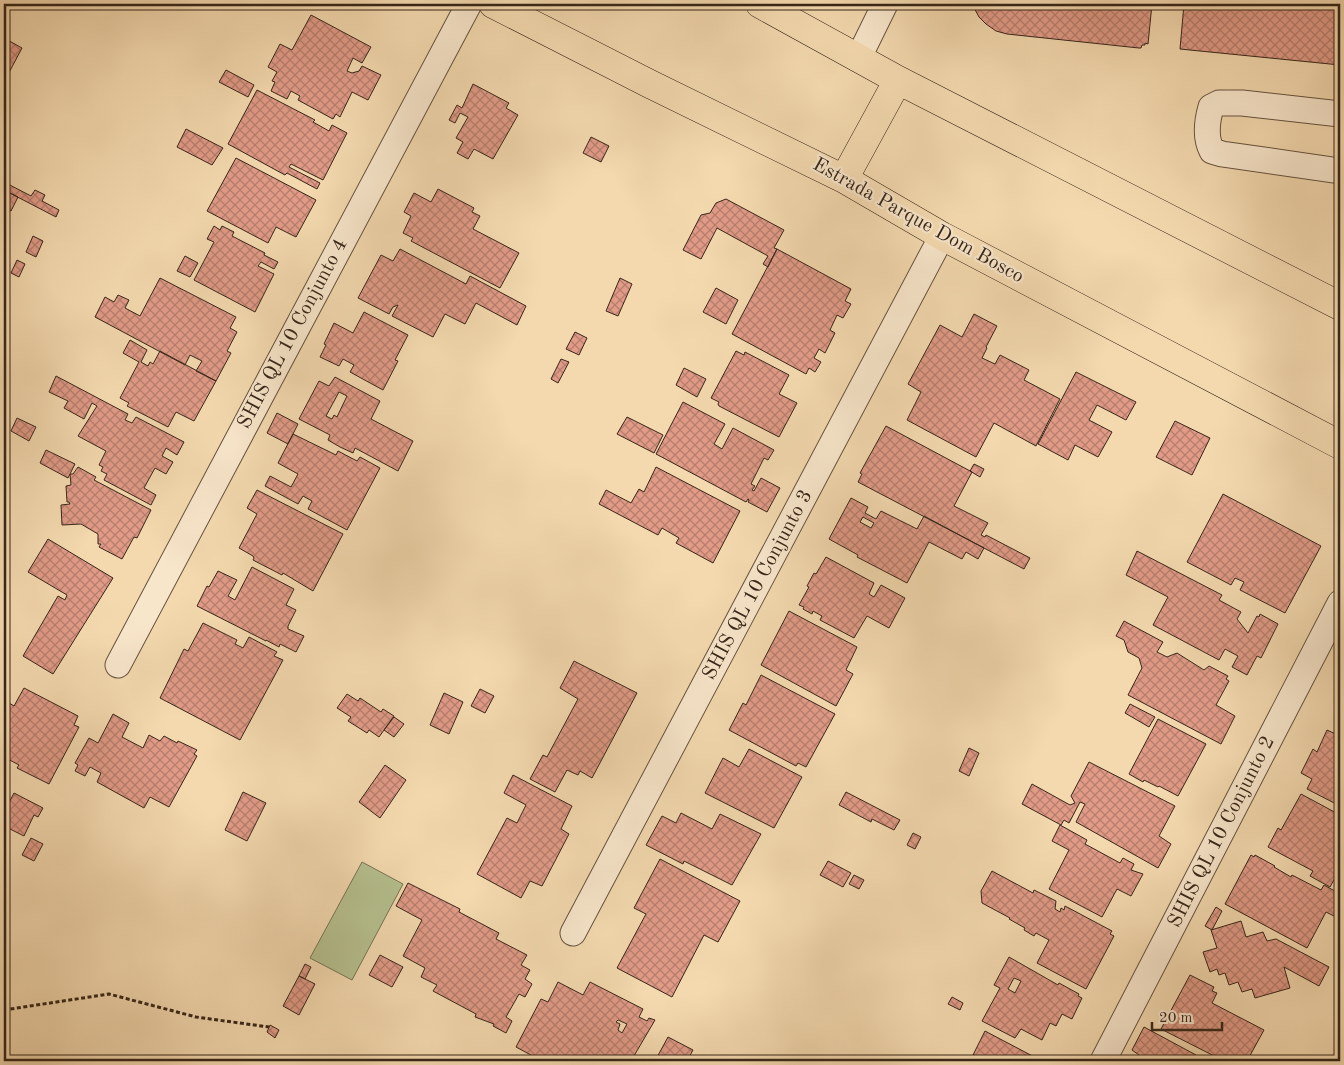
<svg xmlns="http://www.w3.org/2000/svg" width="1344" height="1065" font-family="'Old Standard TT',serif">
  <defs>
    <pattern id="building-cross-hatch" width="8" height="8" patternUnits="userSpaceOnUse" patternTransform="scale(1.25)"><rect width="8" height="8" fill="#e19b87"/><path d="M0 0l8 8M0 8l8-8" fill="none" stroke="#b77e6e"/></pattern>
  </defs>
  <rect width="100%" height="100%" fill="#f4d9af"/>
  <filter id="stains"><feTurbulence type="fractalNoise" baseFrequency=".004" numOctaves="4"/><feColorMatrix values="0 0 0 0 .2 0 0 0 0 .09 0 0 0 0 .02 0 0 0 .5 -.17"/></filter>
  <radialGradient id="worn" r=".72"><stop offset=".6" stop-color="#630" stop-opacity="0"/><stop offset="1" stop-color="#630" stop-opacity=".3"/></radialGradient>
  <path fill="#b6c08f" stroke="#767354" d="M362 862 403 884 352 980 310 958Z"/>
  <path fill="url(#building-cross-hatch)" stroke="#372619" fill-rule="evenodd" d="M972 4H1152L1148 44 1145 43V45H1142L1141 48H1139L1007 34 996 31 986 24 979 17Z
    M1184 4H1340V65L1180 49Z
    M311 15 371 47 362 63 353 58 347 71 352 73 359 71 362 66 381 75 368 100 352 92 340 117 336 114 333 119 298 100 300 96 291 91 287 99 271 91 275 82 272 81 277 72 268 67 280 44 292 50Z
    M4 38 22 48 4 82Z
    M226 70 254 85 248 97 219 82Z
    M473 84 509 103 506 108 518 115 493 159 474 149 468 159 457 153 463 142 456 138 468 117 460 113 455 123 449 120 457 105 462 108Z
    M257 90 315 120 313 122 329 131 332 125 347 133 323 180 291 164 289 167 320 183 317 189 287 173 285 175 228 144Z
    M186 129 223 148 212 165 177 147Z
    M591 137 609 146 601 162 583 153Z
    M236 158 316 200 296 237 276 227 268 243 207 211Z
    M4 182 31 196 35 190 45 195 42 201 59 210 56 217 4 190Z
    M438 189 474 208 472 212 480 216 473 229 519 253 500 288 411 241 413 238 403 233 411 216 404 212 414 193 431 202Z
    M4 190 18 197 11 211 4 207Z
    M726 199 784 230 774 248 777 249 768 267 763 264 768 256 717 228 701 259 683 250 701 215 710 213 716 203Z
    M214 226 220 230 222 226 234 232 232 236 265 253 264 255 278 262 274 269 261 262 258 266 274 274 255 312 194 280 214 242 207 239Z
    M33 236 43 241 36 257 26 252Z
    M400 249 466 284 470 276 526 306 517 325 476 303 465 324 445 314 433 337 392 316 398 305 393 307 389 314 358 298 381 255 393 261Z
    M777 249 851 289 845 301 851 304 843 318 837 315 830 330 835 333 825 353 819 349 814 358 821 362 815 372 809 368 806 374 732 334Z
    M185 256 198 263 190 277 177 271Z
    M17 260 25 264 19 277 11 273Z
    M160 278 236 317 230 328 237 332 227 351 231 353 216 381 196 371 202 361 190 355 185 365 95 317 105 297 114 302 118 295 129 300 125 308 140 316Z
    M620 278 632 284 618 316 606 311Z
    M716 288 738 300 726 324 703 312Z
    M364 312 408 335 395 360 398 361 383 390 350 372 354 365 343 359 339 366 320 357 326 345 324 344 334 323 353 333Z
    M974 314 997 326 986 347 987 348 982 358 995 364 1000 355 1029 370 1024 380 1060 399 1036 446 994 423 976 457 907 420 921 392 908 384 940 325 962 337Z
    M575 332 587 338 579 355 566 349Z
    M130 340 147 350 141 362 148 366 150 362 153 364 160 351 216 381 194 421 176 412 168 427 127 406 129 403 120 398 139 362 123 353Z
    M736 351 744 355 745 352 789 375 779 394 797 403 779 437 719 406 718 404 719 402 711 398Z
    M561 359 569 362 558 383 551 379Z
    M684 368 706 379 697 397 676 385Z
    M1076 372 1136 402 1126 420 1097 405 1089 420 1112 432 1098 457 1075 445 1068 460 1038 444Z
    M56 376 128 414 125 420 132 423 136 417 184 442 177 455 166 448 162 456 173 462 166 474 155 468 144 488 156 495 151 505 104 480 107 474 101 471 103 467 99 465 106 451 78 436 97 406 92 403 84 419 64 408 68 401 49 392Z
    M335 377 380 401 371 419 413 441 398 471 355 448 353 453 340 447 328 440 330 435 299 419 319 381 329 386ZM339 392 347 396 337 417 334 415 332 419 326 416Z
    M683 402 725 424 714 444 722 449 733 428 774 450 768 460 764 458 751 484 755 486 752 490 754 491 761 478 780 488 767 512 748 502 749 500 748 499 746 502 656 454Z
    M277 413 298 424 288 444 267 433Z
    M627 417 663 435 654 453 617 434Z
    M17 418 36 427 29 441 11 431Z
    M1175 421 1210 438 1192 475 1156 457Z
    M886 426 972 472 954 506 988 523 981 535 985 537 986 535 1030 558 1024 569 858 482 862 474 860 473Z
    M293 434 336 455 338 451 357 461 360 457 380 468 347 530 308 509 312 501 303 496 298 504 265 486 270 476 291 487 298 474 278 463Z
    M46 450 75 464 68 478 40 463Z
    M974 464 984 469 980 477 970 471Z
    M78 467 96 477 94 480 151 510 137 538 134 537 122 559 99 547 101 544H98V534L81 524 62 525 61 505 70 504 69 502H67L66 486 71 485 70 474H73Z
    M656 467 740 511 713 563 676 543 679 538 662 528 658 535 599 504 606 490 631 503 639 489 644 492Z
    M257 490 343 534 313 591 283 573 282 575 253 560 254 558 253 556 239 548 257 514 247 508Z
    M1223 494 1321 546 1285 613 1240 590 1244 582 1235 578 1231 585 1187 562Z
    M851 498 868 507 865 513 876 519 881 511 917 529 924 516 984 548 978 559 966 552 962 559 929 542 907 583 857 557 858 555 829 539ZM863 517 874 523 871 528 860 522Z
    M48 539 113 578 53 674 23 656 58 596 65 600 67 595 28 572Z
    M1137 551 1222 595 1219 600 1241 612 1237 619 1248 633 1257 616 1259 617 1260 614 1278 624 1261 658 1257 656 1247 675 1232 667 1238 656 1225 649 1219 660 1153 625 1168 597 1126 575Z
    M826 557 874 583 869 594 874 597 881 585 905 598 889 628 867 616 854 638 820 620 822 616 813 611 812 614 803 609 804 607 799 605 809 587 807 586 814 573 816 574Z
    M252 567 294 589 286 605 296 610 288 626V629L304 636 296 652 280 644 279 647 266 640V641L197 606 207 586 209 587 218 571 237 580 228 596 235 600Z
    M789 611 857 647 846 670 853 674 836 706 761 665Z
    M1124 621 1163 642 1157 652 1167 657 1177 653 1204 670 1209 666 1228 676 1226 679 1229 681 1216 705 1235 716 1221 744 1128 695 1142 668 1139 658 1128 652 1124 640 1116 636Z
    M203 623 237 640 235 644 243 648 249 637 277 652 274 656 283 660 240 740 160 698 184 649 188 651Z
    M574 661 637 693 592 778 580 771 578 775 567 770 555 792 530 779 543 755 547 757 578 699 560 688Z
    M761 675 835 714 806 767 798 763 796 766 729 730 743 703 746 705Z
    M24 688 78 716 74 725 79 727 49 784 17 768 19 765 4 757V700L14 706Z
    M480 689 494 696 485 713 471 706Z
    M444 693 463 702 449 734 430 725Z
    M347 694 358 701 360 698 381 712 383 709 394 716 379 737 369 730 367 733 348 721 351 717 337 708Z
    M1130 704 1155 717 1149 727 1125 713Z
    M113 714 129 723 122 737 143 748 149 735 160 741 164 736 177 743 178 741 197 750 194 754 197 756 169 807 150 797 144 808 97 782 101 773 90 767 85 776 75 771 78 765 75 763 89 738 98 743Z
    M394 717 404 724 394 737 384 730Z
    M1158 719 1206 744 1178 796 1159 786 1158 787 1144 780 1143 782 1129 774Z
    M1327 730 1340 736V806L1307 789 1312 779 1301 773 1313 749 1317 752Z
    M969 748 979 753 969 776 959 771Z
    M749 749 802 777 774 828 705 793 723 758 739 767Z
    M1089 762 1175 806 1159 836 1171 844 1158 868 1076 822 1085 804 1080 802 1069 823 1064 820 1061 825 1022 804 1032 784 1070 805 1075 803 1071 796Z
    M385 765 406 780 380 818 359 802Z
    M513 775 572 806 561 829 569 834 542 886 530 881 521 898 477 874 507 818 517 823 526 805 504 793Z
    M243 792 266 803 247 841 225 830Z
    M846 792 900 820 894 830 872 819 871 822 839 805Z
    M14 793 43 808 38 817 34 815 24 836 4 826V812Z
    M1301 794 1340 815V850L1338 849 1334 857 1340 861V869L1330 887 1310 876 1313 871 1268 847 1278 828 1281 830Z
    M681 813 712 829 720 814 761 834 732 885 684 861 683 864 646 845 662 816 676 823Z
    M1060 825 1087 840 1085 844 1120 863 1123 858 1134 864 1131 870 1143 874 1131 896 1117 889 1102 917 1049 889 1069 850 1052 841Z
    M913 833 921 837 915 849 907 845Z
    M31 838 43 844 34 861 22 855Z
    M1251 855 1254 857 1255 855 1275 866 1274 867 1291 877 1292 875 1321 890 1324 885 1340 894V919L1326 912 1307 948 1225 904Z
    M660 859 740 901 718 942 704 935 672 997 617 968 646 914 634 908Z
    M828 861 851 873 843 887 820 875Z
    M992 871 1033 893 1034 890 1056 901 1055 909 1060 912 1061 908 1064 910 1065 906 1112 931 1110 934 1114 936 1086 989 1037 963 1049 940 1036 933 1034 936 1024 930 1025 928 1009 919 1010 918 982 903 981 891Z
    M854 875 864 880 859 889 849 884Z
    M408 883 460 909 459 912 499 933 496 939 527 955 521 965 530 970 525 979 532 984 525 997 519 994 506 1017 512 1021 506 1033 493 1026 494 1024 475 1017 476 1014 433 991 437 985 421 977 425 968 403 956 422 920 396 906Z
    M1216 907 1222 911 1212 930 1205 926Z
    M1241 921 1246 937 1263 932 1267 941 1276 939 1329 967 1319 986 1284 967 1290 988 1255 998 1252 989 1242 992 1238 982 1229 985 1225 973 1219 975 1217 969 1210 972 1203 952 1217 948 1211 930Z
    M380 955 403 967 392 987 369 975Z
    M1009 957 1058 985 1059 983 1079 994 1078 996 1082 998 1072 1019 1062 1014 1056 1026 1050 1023 1042 1040 1021 1029 1015 1038 982 1021 1000 988 994 985ZM1014 978 1021 981 1015 993 1008 989Z
    M305 964 311 967 305 979 299 976Z
    M1190 975 1214 987 1212 991 1217 993 1212 1003 1264 1030 1247 1061H1224L1161 1029Z
    M299 976 315 984 299 1015 283 1006Z
    M558 982 583 995 590 982 643 1009 639 1017 647 1021 649 1018 655 1020 631 1061H542L516 1047 541 999 548 1002ZM618 1020 627 1024 622 1033 618 1030 620 1024 616 1022Z
    M952 997 963 1003 960 1010 948 1004Z
    M270 1025 279 1030 275 1038 267 1032Z
    M1144 1027 1196 1055 1193 1061H1135L1139 1055 1132 1050Z
    M985 1031 1002 1040 1042 1061H970Z
    M668 1037 693 1050 687 1061H655Z"/>
  <g fill="none" stroke-linecap="round" stroke-linejoin="round">
    <g stroke="#66533e" stroke-width="27">
      <path id="minor" d="M858 59 885 4
        M1340 114 1242 103H1219L1211 107C1207 121 1205 138 1212 151L1222 154 1340 171
        M118 665 469 4
        M573 933 942 236
        M1103 1061 1340 603"/>
    </g>
    <g stroke="#372619" stroke-width="29">
      <path id="major" d="M493 4 650 84 844 179 942 236 1340 445
        M760 4 898 80 1340 306
        M844 179 898 80"/>
    </g>
    <path stroke="#372619" stroke-width="3" stroke-dasharray="4 2.5" stroke-linecap="butt" d="M4 1010 109 994 196 1017 269 1027"/>
    <use href="#minor" stroke="#f8e6cb" stroke-width="25"/>
    <use href="#major" stroke="#f4d9af" stroke-width="28"/>
  </g>
  <g text-anchor="middle" dominant-baseline="central" stroke-width="4.5" stroke-linejoin="round" paint-order="stroke">
    <g font-size="20" fill="#372619" stroke="#f8e6cb">
      <text transform="translate(918 221) rotate(29)">Estrada Parque Dom Bosco</text>
      <text transform="translate(293 334) rotate(-62)">SHIS QL 10 Conjunto 4</text>
      <text transform="translate(758 585) rotate(-62)">SHIS QL 10 Conjunto 3</text>
      <text transform="translate(1222 832) rotate(-63)">SHIS QL 10 Conjunto 2</text>
    </g>
  </g>
  <rect width="1344" height="1065" fill="none" stroke="#f4d9af" stroke-width="20"/>
  <rect x="5" y="5" width="1334" height="1055" fill="none" stroke="#372619" stroke-width="2.5"/>
  <rect x="10" y="10" width="1324" height="1045" fill="none" stroke="#372619"/>
  <path d="M1152 1022v8h70v-8" fill="none" stroke="#372619" stroke-width="2.5"/>
  <text x="1159" y="1022" font-size="15" fill="#372619" stroke="#f8e6cb" stroke-width="4" paint-order="stroke">20 m</text>
  <rect width="100%" height="100%" filter="url(#stains)"/>
  <rect width="100%" height="100%" fill="url(#worn)"/>
</svg>
